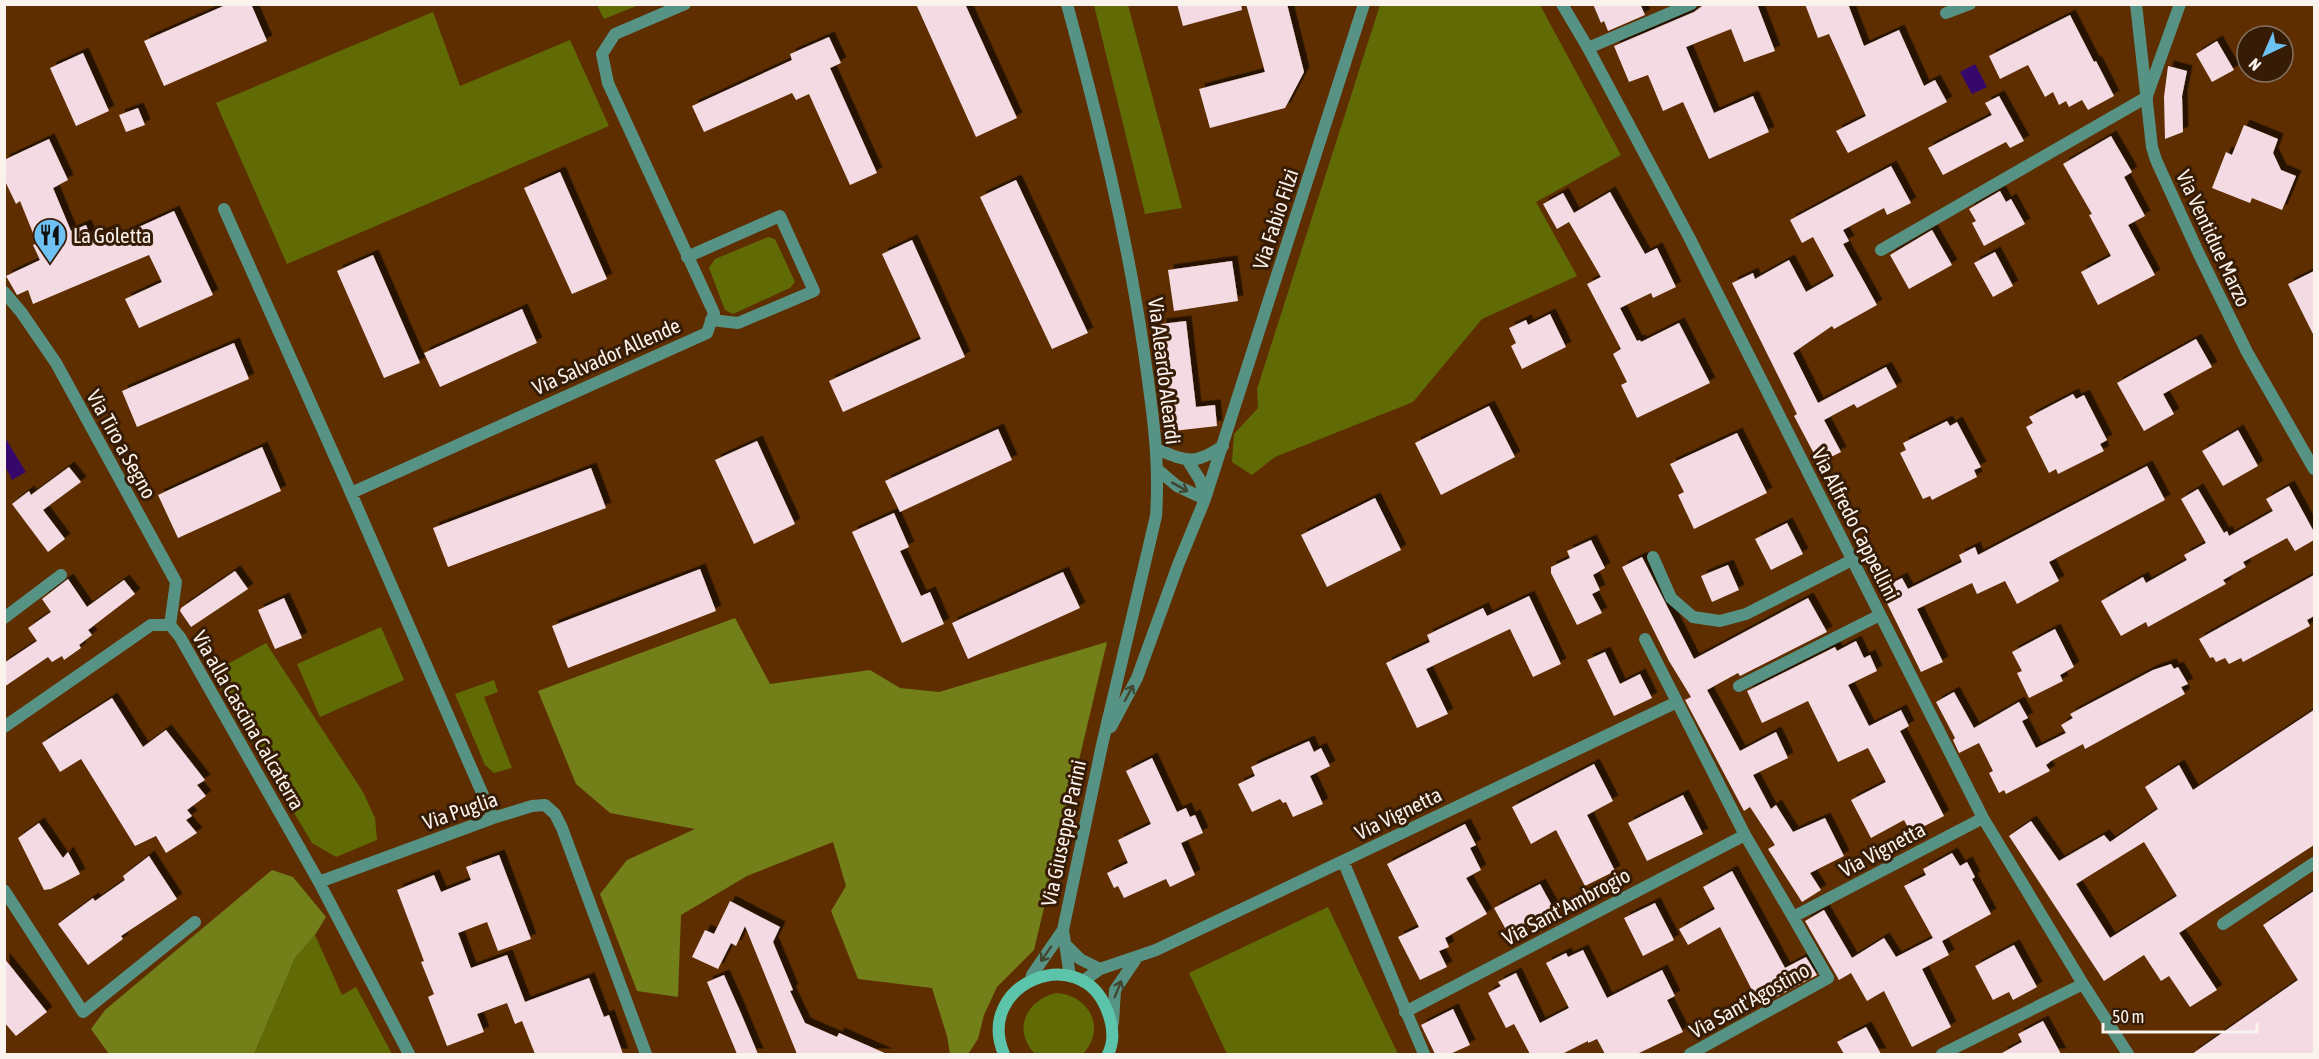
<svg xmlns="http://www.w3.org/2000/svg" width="2319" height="1059" font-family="'Asap Condensed',sans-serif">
  <defs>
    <filter id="shadow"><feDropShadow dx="5.5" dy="-5.5" stdDeviation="0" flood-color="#0009"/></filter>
  </defs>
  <rect width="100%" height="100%" fill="#5e2e00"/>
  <path fill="#606b06" d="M597 5H639L604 19Z
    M1094 5H1128L1182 208 1145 214Z
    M1380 5H1540L1621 155 1536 202 1577 276 1482 319 1413 402 1275 457 1252 475 1232 462 1234 434 1258 408 1257 389Z
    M433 12 460 86 570 40 609 126 287 264 216 103Z
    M768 237 775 239 795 282 790 288 733 314 725 310 709 268 715 259Z
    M381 627 404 680 320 717 297 664Z
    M266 643 363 792 375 818 377 840 336 857 312 843 211 673Z
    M494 680 498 692 484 697 512 768 494 773 485 765 455 694Z
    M1328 907 1398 1054H1227L1189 973Z
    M315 935 342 995 356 987 392 1054H254L295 958Z
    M1056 993C1089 995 1107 1028 1083 1054H1035C1012 1030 1026 1000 1056 993Z"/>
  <path fill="#737f19" d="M735 618 770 684 870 670 900 688 939 692 1107 642 1034 950 997 987 984 1015 978 1039 968 1054H950L947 1036 932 988 858 979 831 911 846 886 833 842 747 876 681 915 678 997 637 991 600 894 627 860 695 829 610 813 576 784 538 691Z
    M272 870 293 877 326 917 315 935 295 958 254 1054H109L91 1029 105 1010Z"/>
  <path fill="#37086c" d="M1975 64 1987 87 1972 94 1960 72Z
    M4 436 26 472 12 480 5 466Z"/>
  <path fill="#f4dbe3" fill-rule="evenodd" filter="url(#shadow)" d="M228 4H251L267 41 164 86 144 41Z
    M916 4H965L1017 118 976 137Z
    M1177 4H1241L1242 10 1183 26Z
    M1246 4H1287L1304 72 1285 108 1210 128 1199 89 1265 72Z
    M1593 4H1644L1641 6 1645 15 1608 31 1604 21 1601 23Z
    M1705 4H1757L1775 51 1744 62 1731 29 1686 47 1714 113 1753 96 1769 132 1709 159 1683 102 1663 111 1648 75 1629 82 1614 46 1694 12Z
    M1805 4H1848L1864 46 1899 30 1924 86 1935 80 1947 102 1848 153 1836 131 1866 116 1829 34 1818 38Z
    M2070 15 2094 62 2096 61 2114 96 2088 110 2082 100 2069 107 2066 101 2059 105 2053 92 2045 97 2028 65 2000 79 1989 56Z
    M829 37 841 63 830 68 877 173 850 185 809 94 796 100 792 93 704 132 692 106 792 60 790 54Z
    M2217 41 2234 70 2212 82 2196 54Z
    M83 53 109 111 76 126 50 68Z
    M2168 66 2187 71 2182 96 2183 132 2165 139 2164 97Z
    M1999 96 2024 141 2010 148 2006 142 1943 175 1928 148 1992 115 1985 103Z
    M138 108 145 125 126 132 119 115Z
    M2244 125 2278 139 2273 153 2281 170 2296 176 2282 210 2252 198 2250 203 2212 188 2226 152 2232 155Z
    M2111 136 2132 172 2124 177 2145 216 2128 225 2155 275 2098 305 2081 272 2111 256 2089 215 2092 214 2063 164Z
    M49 139 68 180 53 188 71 231 86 225 91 238 113 229 117 237 174 211 213 295 139 328 125 299 162 282 149 255 33 304 28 290 17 295 6 276 40 260 33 245 37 243 20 201 16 204 4 179V160Z
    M1891 166 1911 203 1887 215 1884 208 1843 230 1849 241 1843 244 1877 305 1834 329 1832 326 1793 353 1818 403 1886 367 1897 387 1857 408 1854 404 1824 420 1841 452 1819 463 1794 416 1797 414 1732 283 1753 273 1755 279 1789 260 1806 292 1834 276 1813 237 1802 243 1790 220Z
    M560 172 607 279 572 294 524 188Z
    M1016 180 1088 333 1052 349 980 197Z
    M2000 191 2006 202 2011 199 2025 224 1984 246 1972 223 1976 221 1969 209Z
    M1610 192 1645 254 1657 248 1676 287 1653 298 1651 293 1620 308 1637 341 1640 340 1641 342 1679 323 1710 383 1637 418 1621 385 1627 382 1613 354 1621 349 1587 284 1601 277 1569 222 1557 229 1543 204 1563 193 1574 213Z
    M1932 230 1952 265 1909 289 1890 255Z
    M912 240 965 357 843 412 829 381 921 339 882 254Z
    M1995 252 2013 286 1993 297 1974 263Z
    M373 255 420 363 384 378 337 271Z
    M1232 261 1238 301 1174 311 1168 270Z
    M2314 271V336L2288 284Z
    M522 309 537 343 440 387 424 353Z
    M1550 314 1566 347 1522 369 1511 346 1516 343 1509 328 1526 320 1528 325Z
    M1186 321 1196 407 1215 405 1217 426 1173 431 1161 324Z
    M2196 339 2212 367 2163 394 2174 414 2144 431 2117 383Z
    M234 343 249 379 137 427 122 391Z
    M2073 394 2076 399 2084 395 2107 440 2100 444 2104 451 2058 474 2056 469 2049 473 2026 427 2033 423 2029 417Z
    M1489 406 1515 457 1441 495 1415 443Z
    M1947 421 1950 426 1957 422 1981 467 1974 470 1977 477 1932 500 1930 496 1923 499 1900 453 1906 450 1903 443Z
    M998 429 1012 460 900 512 885 481Z
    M2238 430 2258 466 2223 486 2202 451Z
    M1737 433 1767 493 1694 529 1678 495 1684 492 1670 464Z
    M757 441 795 524 754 544 715 460Z
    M262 447 281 491 178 538 158 495Z
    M2147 466 2165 500 2049 562 2059 581 2017 604 2005 581 1977 594 1972 583 1917 609 1943 662 1921 672 1880 589 1902 578 1908 589 1962 562 1959 555 1975 547 1978 555Z
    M69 467 81 482 43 510 65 539 48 552 12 504 29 491 31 495Z
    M591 468 606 508 448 567 433 528Z
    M2289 486 2314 532V540L2295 551 2287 538 2243 562 2246 567 2223 580 2226 584 2148 627 2146 622 2121 636 2101 601 2143 577 2146 583 2187 560 2184 555 2206 543 2181 499 2198 489 2224 533 2227 531 2229 536 2273 511 2266 499Z
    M1375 498 1401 550 1327 587 1301 535Z
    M894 513 909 547 900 551 921 596 930 592 944 624 902 643 852 532Z
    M1787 523 1803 554 1771 570 1755 539Z
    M1591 540 1605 568 1593 575 1600 590 1592 594 1602 613 1577 625 1551 573V567L1570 558 1567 551Z
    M1642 557 1694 659 1808 598 1827 632 1740 676 1738 673 1707 690 1740 751 1776 732 1788 758 1753 775 1771 809 1776 805 1793 832 1825 818 1844 856 1810 873 1821 890 1802 902 1768 849 1775 845 1750 807 1744 811 1685 700 1691 697 1669 661 1622 567Z
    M1728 565 1739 590 1712 602 1701 576Z
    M700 569 716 611 568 668 552 626Z
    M235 571 248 589 191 627 180 611 181 608Z
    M1063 572 1080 608 968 659 952 623Z
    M2314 575V616L2307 620 2310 626 2243 662 2241 658 2229 664 2225 658 2216 662 2213 657 2210 658 2199 639Z
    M68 579 87 607 124 580 135 594 88 630 92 635 79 645 81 648 64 660 62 656 52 662 48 657 4 687V663L37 641 28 628 51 612 42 599Z
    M1529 596 1561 664 1533 677 1510 629 1426 669 1448 714 1417 728 1386 663 1430 642 1427 635 1483 608 1487 616Z
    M284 598 302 638 275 649 258 610Z
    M2055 629 2074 667 2060 675 2063 681 2029 698 2017 673 2022 671 2012 652Z
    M1856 641 1864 658 1870 655 1877 671 1848 685 1869 726 1901 710 1909 726 1900 731 1944 816 1911 833 1904 820 1871 838 1851 800 1886 782 1868 748 1838 762 1808 701 1762 723 1747 691 1835 647 1837 651Z
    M1605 652 1620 684 1640 674 1652 698 1614 716 1587 660Z
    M2171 664 2174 669 2178 667 2188 684 2181 687 2185 694 2085 749 2083 744 2051 761 2046 765 2050 771 2006 794 2004 790 1999 793 1989 773 1993 771 1979 743 1959 753 1953 740 1955 738 1936 702 1954 692 1974 728 2019 702 2028 718 2022 721 2036 748 2066 733 2061 725 2073 718 2070 714 2153 670Z
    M112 698 143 747 166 730 205 780 197 785 206 796 187 810 192 816 186 820 197 833 166 853 156 836 135 846 81 759 60 772 42 743Z
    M2314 710V845L2179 933 2217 990 2190 1007 2169 976 2161 981 2144 955 2104 981 2009 836 2031 821 2059 861 2104 835 2110 842 2158 809 2145 787 2179 765 2193 790ZM2144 842 2177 896 2110 938 2076 884Z
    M1309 741 1314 752 1321 748 1330 766 1310 776 1323 804 1293 817 1286 802 1283 803 1280 799 1252 812 1238 784 1255 776 1251 767Z
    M1152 758 1177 812 1186 808 1190 817 1195 815 1203 833 1181 843 1195 875 1170 887 1166 879 1124 898 1118 886 1114 888 1107 873 1128 863 1118 840 1151 824 1126 771Z
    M1594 764 1613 801 1587 815 1615 871 1585 886 1556 830 1531 844 1512 807Z
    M1683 795 1703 834 1647 861 1628 823Z
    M39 823 63 858 68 852 80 874 51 889 44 890 18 838Z
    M1465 824 1476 845 1470 848 1481 870 1466 878 1487 914 1445 938 1449 947 1439 951 1447 967 1420 980 1398 937 1419 927 1387 864Z
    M1952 853 1960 866 1967 862 1975 877 1972 879 1991 914 1942 941 1949 955 1922 969 1951 1027 1912 1047 1884 991 1867 1001 1851 973 1839 980 1805 921 1824 910 1852 958 1884 938 1896 957 1933 938 1904 886 1926 875 1923 869Z
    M499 855 531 939 498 951 487 922 458 933 471 968 507 955 525 1002 589 978 604 1017 609 1015 623 1054H535L522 1021 515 1024 507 1003 477 1014 484 1032 447 1046 428 997 434 994 421 962 424 961 397 890 434 875 441 892 471 880 466 867Z
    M149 856 177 899 121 936 123 939 88 965 58 924 93 898 95 901 125 880 123 876Z
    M1732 871 1785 968 1806 957 1817 975 1760 1006 1720 927 1688 945 1679 929 1715 909 1703 887Z
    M1540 884 1556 913 1510 937 1494 908Z
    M2314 891V1054H2192L2298 980 2263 925Z
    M730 901 780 927 773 942 793 990 790 991 805 1023 837 1037 839 1033 887 1054H797L745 926 736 946 731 943 718 969 692 957 705 930 714 934Z
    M1655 903 1674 940 1643 956 1624 918Z
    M2014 945 2037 987 2013 1000 2009 992 1993 1000 1975 966Z
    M1583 950 1607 998 1662 970 1675 996 1667 1000 1683 1032 1637 1054H1605L1597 1039 1588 1043V1041L1562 1054H1530L1514 1024 1506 1028 1488 993 1501 986 1498 982 1516 973 1540 1023 1569 1008 1546 963 1566 953 1568 957Z
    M4 958 47 1012 16 1036 4 1022Z
    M724 975 740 1011 758 1054H737L707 982Z
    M1453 1009 1470 1045 1450 1054H1435L1421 1025Z
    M2043 1021 2061 1054H2000L2022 1042 2018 1034Z
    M1866 1027 1881 1054H1844L1837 1042Z"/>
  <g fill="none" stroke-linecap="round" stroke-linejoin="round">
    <path stroke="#579384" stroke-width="12" d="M1946 13 1970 4
      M224 209 351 493
      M1881 250 2147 97
      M687 257 780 216 814 291 738 323 711 320
      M1653 557 1671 598 1693 617 1720 621 1746 614 1852 560
      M1739 686 1880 615
      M2223 924 2314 863"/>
    <path stroke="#579384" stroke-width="12" d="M1067 4C1098 119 1127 234 1144 352 1152 407 1160 460 1156 516L1102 745 1063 930 1070 976
      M1562 4 1588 48 1689 237 1983 818 2083 984 2128 1054
      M2136 4 2152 147 2156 160 2198 252 2247 352 2314 469
      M1588 48 1691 4
      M2148 93 2180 4
      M4 292 21 312 56 363 176 582 170 625
      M1156 449C1187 461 1193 466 1223 446
      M1188 461 1200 480 1205 498
      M1157 469 1177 486 1205 499
      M4 618 61 575
      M1645 639 1745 835 1793 917 1983 818
      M4 727 151 625H170L180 637 319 882 409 1054
      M1111 727 1137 678 1178 565 1205 499 1364 4
      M493 818 351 493 707 333 714 313 608 83 602 54 615 34 685 4
      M1343 861 1424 1054
      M319 882 493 818 532 806 545 805 555 814 562 828 646 1054
      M4 890 83 1012 195 922
      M1065 944 1080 959 1100 969
      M1031 979 1032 975 1063 930
      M1083 981 1100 969 1156 950 1677 702
      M1405 1012 1745 835
      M1113 1023 1115 990 1136 959
      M1690 1054 1828 978 1793 917
      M1942 1054 2083 984"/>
    <path stroke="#5dc4ac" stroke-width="12" d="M1004 1054C974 984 1080 940 1107 1010 1113 1025 1115 1040 1108 1054"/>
  </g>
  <defs><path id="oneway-shaft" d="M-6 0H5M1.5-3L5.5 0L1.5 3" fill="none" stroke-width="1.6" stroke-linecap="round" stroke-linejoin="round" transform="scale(1.5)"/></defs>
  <g stroke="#424631">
    <use href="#oneway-shaft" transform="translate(1180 487) rotate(29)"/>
    <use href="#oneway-shaft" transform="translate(1129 693) rotate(-62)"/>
    <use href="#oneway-shaft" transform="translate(1046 954) rotate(125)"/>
    <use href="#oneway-shaft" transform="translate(1118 989) rotate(-68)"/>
  </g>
  <defs>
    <g id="restaurant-pin" transform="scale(1.725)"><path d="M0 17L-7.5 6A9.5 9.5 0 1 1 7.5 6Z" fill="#6ec2f3" stroke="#371c05"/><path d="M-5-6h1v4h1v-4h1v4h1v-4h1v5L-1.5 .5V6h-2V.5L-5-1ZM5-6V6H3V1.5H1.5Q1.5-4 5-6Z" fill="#111"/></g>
  </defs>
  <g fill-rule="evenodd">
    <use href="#restaurant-pin" x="50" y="235"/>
  </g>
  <g text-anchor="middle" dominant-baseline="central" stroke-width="6" stroke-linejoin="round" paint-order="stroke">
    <g font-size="21" fill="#faf2ed" stroke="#371c05">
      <text transform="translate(1275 219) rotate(-72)">Via Fabio Filzi</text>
      <text transform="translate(2214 238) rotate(65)">Via Ventidue Marzo</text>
      <text transform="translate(606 356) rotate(-24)">Via Salvador Allende</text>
      <text transform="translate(1165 371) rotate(83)">Via Aleardo Aleardi</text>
      <text transform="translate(122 444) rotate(61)">Via Tiro a Segno</text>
      <text transform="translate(1856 524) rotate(63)">Via Alfredo Cappellini</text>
      <text transform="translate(249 720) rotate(60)">Via alla Cascina Calcaterra</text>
      <text transform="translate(460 810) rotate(-19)">Via Puglia</text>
      <text transform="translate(1398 813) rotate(-26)">Via Vignetta</text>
      <text transform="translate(1063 833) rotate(-78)">Via Giuseppe Parini</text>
      <text transform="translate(1882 849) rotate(-28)">Via Vignetta</text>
      <text transform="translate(1566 906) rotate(-28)">Via Sant'Ambrogio</text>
      <text transform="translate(1749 1000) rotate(-29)">Via Sant'Agostino</text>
    </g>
    <g font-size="21" fill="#faf2ed" stroke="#371c05" text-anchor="start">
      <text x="73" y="235">La Goletta</text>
    </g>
  </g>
  <rect width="2319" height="1059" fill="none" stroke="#faf2ed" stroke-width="12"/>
  <g transform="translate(2265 54) rotate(224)"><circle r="28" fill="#371c05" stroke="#857262" stroke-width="1.5"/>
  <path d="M0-4.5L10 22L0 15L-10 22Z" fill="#6ec2f3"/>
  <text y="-9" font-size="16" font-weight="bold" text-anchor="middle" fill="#faf2ed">N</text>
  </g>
  <path d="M2103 1023v9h154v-9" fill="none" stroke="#faf2ed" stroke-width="3"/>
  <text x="2112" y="1023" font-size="18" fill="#faf2ed" stroke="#371c05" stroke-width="4.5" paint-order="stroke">50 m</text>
</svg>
